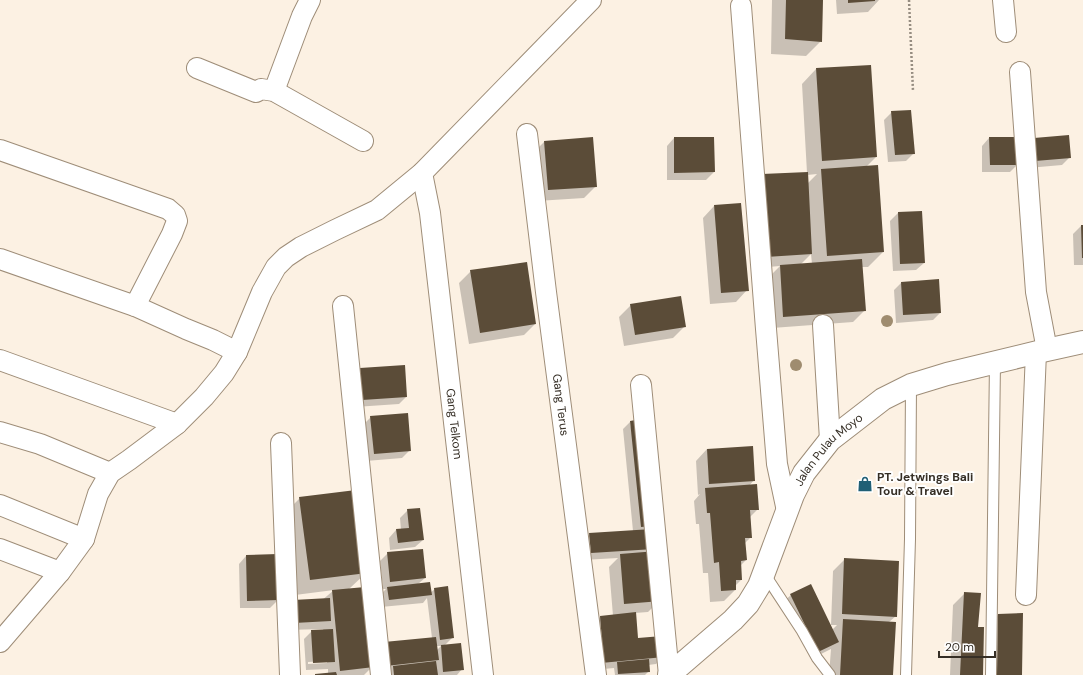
<svg xmlns="http://www.w3.org/2000/svg" width="1083" height="675" font-family="'DM Sans',sans-serif">
  <rect width="100%" height="100%" fill="#fcf1e3"/>
  <path fill="#0003" fill-rule="evenodd" d="M772 0H822L821 41 806 56 771 54Z
    M836 0H879L868 12 837 14Z
    M816 69 876 157 866 167 883 252 868 267H862L865 310 853 322 772 328 769 277 780 266 755 268 807 173 802 84ZM817 174 807 184V175ZM811 254 812 264 800 265Z
    M892 112 914 153 906 161 888 162 884 120Z
    M674 138H713L714 172 706 180H667V146Z
    M989 138 1018 164 1010 172H982V146Z
    M1034 139 1070 157 1062 165 1028 168Z
    M544 142 596 186 584 198 537 201 533 153Z
    M714 206 747 290 736 302 710 304 703 218Z
    M921 212 924 263 916 270 893 271 890 221 898 213Z
    M1081 226H1083V265H1074L1073 234Z
    M471 271 535 324 524 335 469 344 459 283Z
    M901 283 940 313 933 320 896 323 894 290Z
    M631 305 684 327 673 338 624 346 619 317Z
    M404 366 406 397 399 404 355 407 352 377 360 369Z
    M371 417 410 450 402 458 366 461 363 425Z
    M630 422 660 600 648 612 635 613 637 639 663 657 656 664 648 665 649 671 645 675H615L614 668 593 670V624L600 617 613 616 609 567 618 558 583 560 582 542 590 534 633 531 623 429Z
    M707 449 754 480 749 486 758 509 750 517 751 537 744 544 746 560 740 566 741 580 735 586V590L724 601 710 602 708 573H703L699 524H696L694 501 700 494 698 495 696 461Z
    M300 498 366 573 349 589 372 667 364 675H315L328 674V669L306 670 304 639 312 631H324L323 629 287 630 334 590 295 595 285 513ZM327 661V663L308 664V662Z
    M408 510 423 540 415 547 390 550 389 538 396 530H401L400 518Z
    M388 553 425 578 418 584 430 593 435 589 453 637 445 645 462 669 457 675H386L377 651 432 638 427 598 423 603 381 607 380 595 386 589H383L380 561ZM436 646H441L437 650Z
    M246 556 278 600 270 608H240L239 564Z
    M844 560 896 616 889 622 892 675H829L831 649 811 659 783 602 791 595 832 630 837 625H831L833 571Z
    M965 593 977 628 982 675H950L953 605Z
    M998 615 1021 675H986L987 626Z"/>
  <path fill="#5b4c38" d="M786 0H823L822 42 785 39Z
    M848 0H875V1L848 3Z
    M871 65 877 157 822 161 816 68Z
    M911 110 915 154 895 155 891 111Z
    M1069 135 1071 158 1035 161 1034 138Z
    M593 137 597 187 548 190 544 141Z
    M674 137H714L715 172 674 173Z
    M989 137H1019V165H990Z
    M878 165 884 252 827 256 821 169Z
    M808 172 812 254 766 257 761 174Z
    M741 203 749 291 721 293 714 205Z
    M922 211 925 263 900 264 898 212Z
    M1081 225H1083V258H1082Z
    M862 259 866 311 783 317 780 265Z
    M527 262 536 324 480 333 470 270Z
    M939 279 941 313 903 315 901 282Z
    M681 296 686 327 635 335 630 304Z
    M405 365 407 397 362 400 360 368Z
    M408 413 411 451 374 454 370 416Z
    M641 419 652 526 641 527 630 421Z
    M753 446 755 481 709 484 707 449Z
    M757 484 759 510H750L752 538H745L747 560 741 561 742 580H736V590L721 591 719 562 714 563 710 513H707L705 488Z
    M356 490 367 573 310 580 299 497Z
    M420 508 424 540 398 543 396 529 409 528 407 509Z
    M652 529 654 549 591 553 589 533Z
    M423 549 426 578 390 582 387 552Z
    M657 551 661 601 624 604 620 554Z
    M278 554 279 600 247 601 246 555Z
    M844 558 899 561 897 617 842 614Z
    M430 582 432 595 389 600 387 587Z
    M811 584 839 642 818 652 790 594Z
    M448 586 454 638 440 640 434 588Z
    M365 587 374 667 340 671 332 590Z
    M964 592 981 593 978 627H984L983 675H960Z
    M330 598 331 621 294 623 293 600Z
    M636 612 638 638 662 636 664 657 601 663 599 642 602 641 600 616Z
    M1023 613 1022 675H997L998 614Z
    M843 619 896 622 893 675H840Z
    M333 629 335 662 313 663 311 630Z
    M436 637 439 660 386 666 384 642Z
    M461 643 464 670 443 672 441 645Z
    M649 659 650 672 618 674 617 662Z
    M436 661 438 675H394L393 666Z
    M336 672 337 675H315V674Z"/>
  <g fill="none" stroke-linecap="round" stroke-linejoin="round">
    <g stroke="#9e8d78" stroke-width="12">
      <path id="service" d="M764 573 802 631 817 658 830 675
        M906 675 910 539 911 385
        M991 675 995 362"/>
    </g>
    <g stroke="#9e8d78" stroke-width="22">
      <g id="minor">
        <path d="M1003 0 1006 32"/>
        <path d="M741 6 766 329 777 464 787 511"/>
        <path d="M197 68 256 92 261 89 274 91 363 141"/>
        <path d="M1020 72 1036 292 1047 350"/>
        <path d="M274 91 302 16 310 0"/>
        <path id="s1" d="M527 134 546 292 596 675"/>
        <path d="M0 150 168 209 175 215 177 221 172 234 135 306"/>
        <path id="s2" d="M422 173 430 213 483 675"/>
        <path d="M0 259 135 306 186 329 213 340 237 352"/>
        <path d="M343 306 381 675"/>
        <path d="M823 325 830 440"/>
        <path d="M0 360 177 424"/>
        <path d="M641 385 669 675"/>
        <path d="M0 432 40 444 110 473"/>
        <path d="M281 443 290 675"/>
        <path d="M0 505 84 539"/>
        <path d="M0 549 60 572"/>
        <path d="M1026 595 1036 352"/>
        <path d="M0 642 60 572 84 539 98 494 110 473 129 460 177 424 204 397 224 373 237 352 262 292 276 267 286 257 301 247 335 230 377 210 422 173 591 0"/>
      </g>
    </g>
    <g stroke="#9e8d78" stroke-width="24">
      <g id="tertiary">
        <path id="s3" d="M669 675 733 620 748 604 759 586 793 495 804 473 830 440 883 399 911 385 947 374 1042 351 1083 342"/>
      </g>
    </g>
    <path stroke="#968d81" stroke-width="2.5" stroke-dasharray="2 2" stroke-linecap="butt" d="M909 0 913 91"/>
    <use href="#service" stroke="#fff" stroke-width="10"/>
    <use href="#minor" stroke="#fff" stroke-width="20"/>
    <use href="#tertiary" stroke="#fff" stroke-width="22"/>
  </g>
  <g fill="#9f8c6f">
    <circle cx="887" cy="321" r="6"/>
    <circle cx="796" cy="365" r="6"/>
  </g>
  <defs>
    <g id="shop-bare" transform="scale(1.2)"><path d="M-5-2.5h2.3a2.7 3.5 0 0 1 5.4 0H5L5.5 6h-11ZM-1.5-2.5h3a1.5 2.3 0 0 0-3 0Z" fill="#205f75" stroke="#fff" stroke-width="2.5" paint-order="stroke"/></g>
  </defs>
  <g fill-rule="evenodd">
    <use href="#shop-bare" x="865" y="484"/>
  </g>
  <g text-anchor="middle" dominant-baseline="central" stroke-width="4" stroke-linejoin="round" paint-order="stroke">
    <g font-size="12" fill="#362f26" stroke="#fff">
      <text stroke="none"><textPath href="#s1" startOffset="273">Gang Terus</textPath></text>
      <text stroke="none"><textPath href="#s2" startOffset="253">Gang Telkom</textPath></text>
      <text stroke="none"><textPath href="#s3" startOffset="283">Jalan Pulau Moyo</textPath></text>
    </g>
    <g font-size="12" font-weight="bold" fill="#362f26" stroke="#fff" text-anchor="start">
      <text x="877" y="477">PT. Jetwings Bali<tspan x="877" dy="14">Tour &amp; Travel</tspan></text>
    </g>
  </g>
  <path d="M939 651v6h56v-6" fill="none" stroke="#362f26" stroke-width="2"/>
  <text x="945" y="651" font-size="12" fill="#362f26" stroke="#ffffff" stroke-width="3" paint-order="stroke">20 m</text>
</svg>
